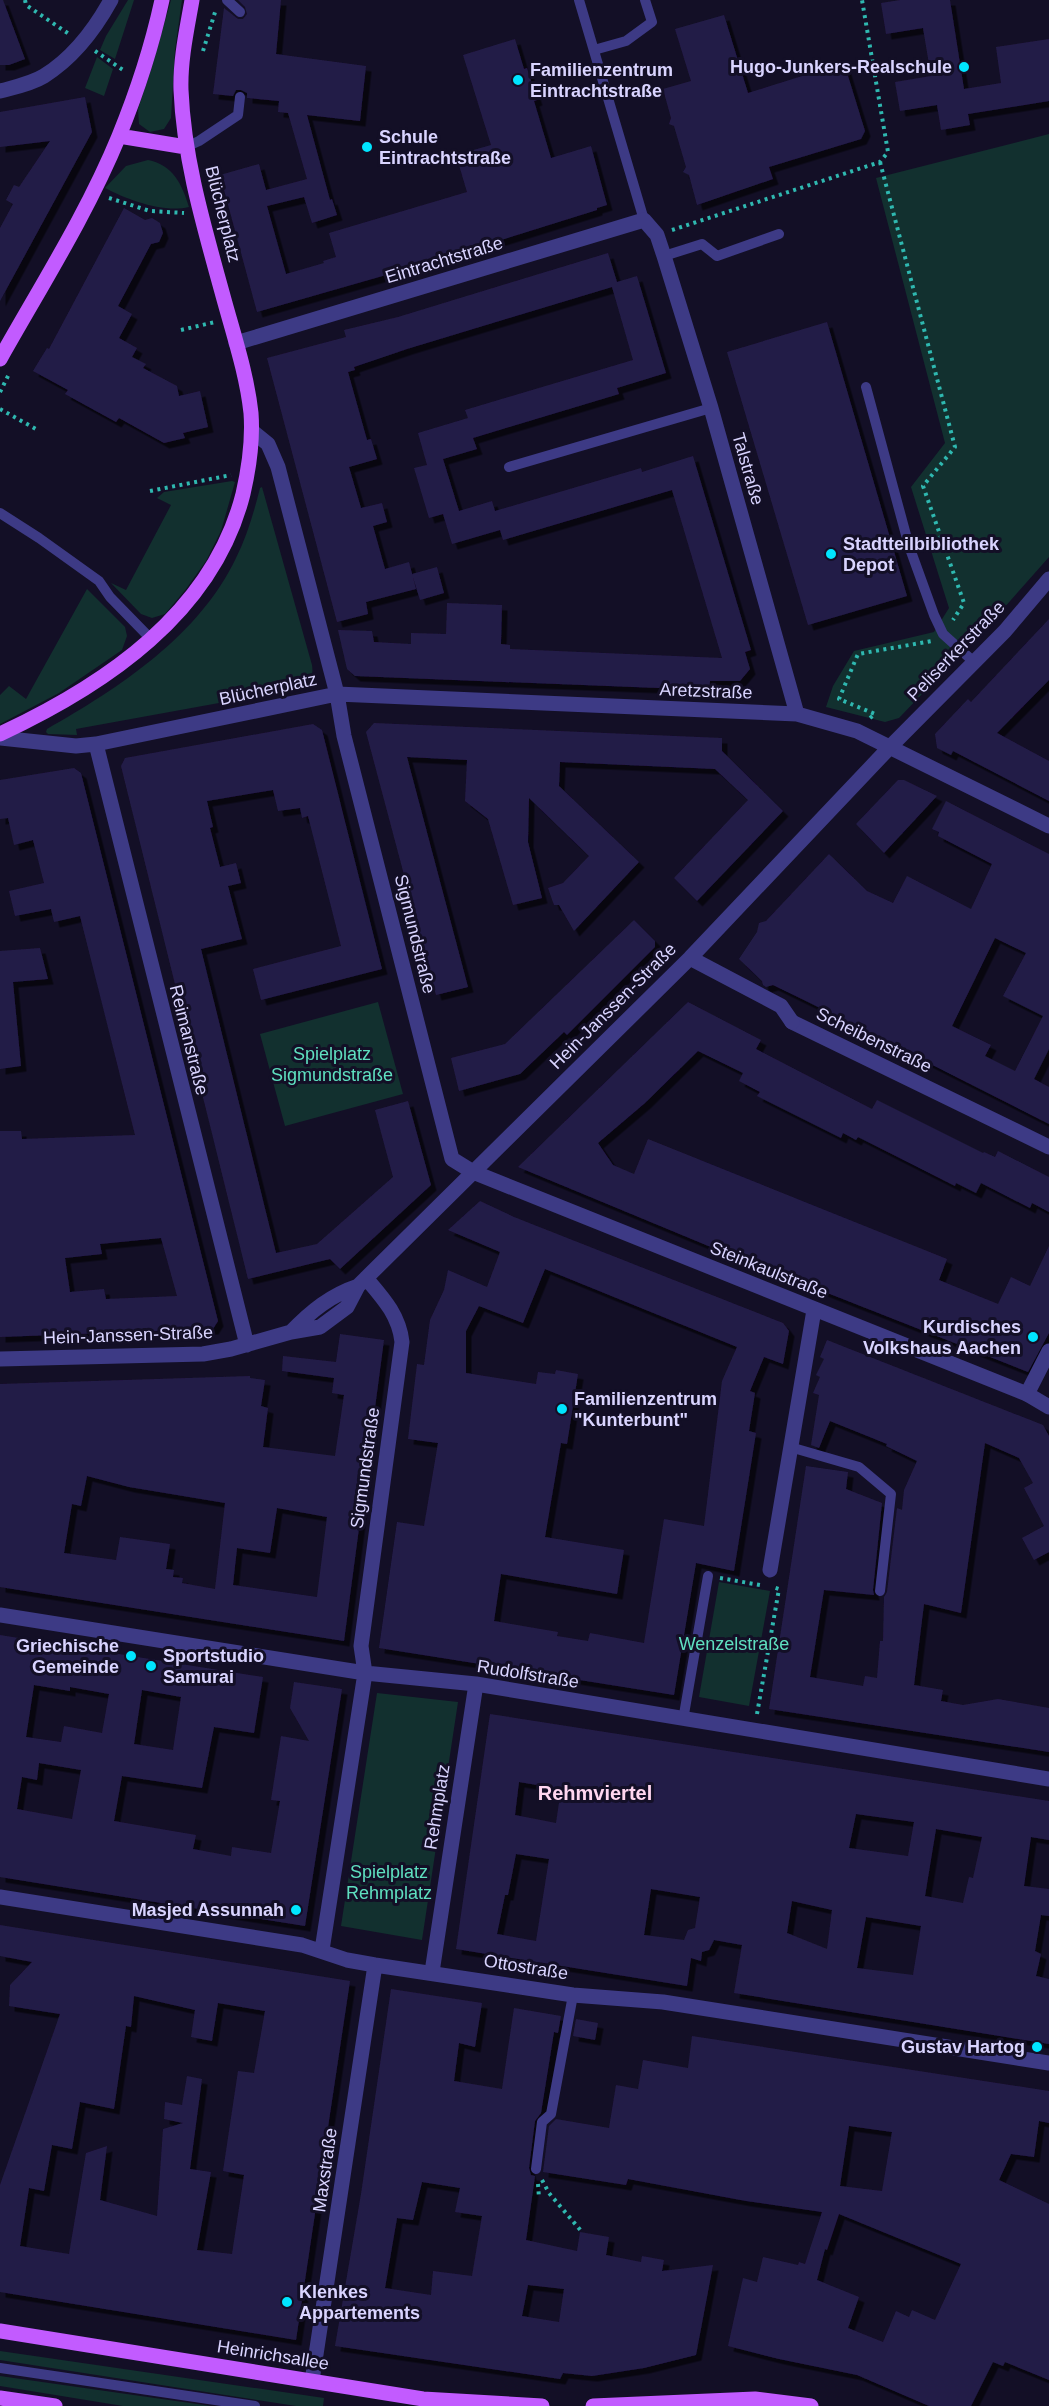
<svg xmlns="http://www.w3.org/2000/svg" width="1049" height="2406" font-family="Arial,sans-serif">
  <defs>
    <filter id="shadow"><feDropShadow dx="5.5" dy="5.5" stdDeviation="0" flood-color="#0009"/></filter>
  </defs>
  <rect width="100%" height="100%" fill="#130f26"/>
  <path fill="#12302f" d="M128 0H134L115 59 100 50 106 36Z
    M171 0H182L175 50 171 118 164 129 150 132 139 124 138 109 151 70Z
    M97 57 113 69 104 96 85 88Z
    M1049 134V557L996 617 899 718 885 722 826 707 833 686 854 651 934 632 949 608 911 487 945 443 876 178Z
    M148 160C173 165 182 184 189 207 163 213 128 200 105 188L126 166Z
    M232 481 235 482 221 531 206 561 186 589 165 614 152 618 141 614 111 583 126 590 171 505 157 498 164 492Z
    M262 487 312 665C314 678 309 686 296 689L76 729 77 735 48 734 46 732 47 729C119 688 199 636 236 558 247 536 254 512 260 488Z
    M87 589 125 627 127 636 122 650 59 693 0 724V695L9 686 26 699Z
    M378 1002 403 1094 285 1126 260 1034Z
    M719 1582 770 1591 749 1706 699 1697Z
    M377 1693 458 1702 422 1940 341 1926Z
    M0 2351 324 2398 323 2406H296L0 2360Z
    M0 2376 211 2406H123L0 2386Z"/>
  <path fill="#241b47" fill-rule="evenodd" filter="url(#shadow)" d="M0 0H3L25 59 9 65H0Z
    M238 0H281L276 54 366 66 360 121 307 115 330 200 332 199 337 215 312 223 304 197 267 206 286 274 324 263 323 261 336 257 329 233 467 192 456 155 491 145 463 55 515 39 524 69 527 68 537 100 534 101 551 158 591 146 607 205 597 208V210L498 241 451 256 447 253 385 272 386 275 257 312 220 175 259 164 266 190 307 179 288 113 278 112 279 101 247 98V93L241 90H236L233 96 213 94 224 8 238 19H243L247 14 245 7Z
    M900 0H950L964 89 1001 83 996 47 1049 39V101L968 114 970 125 941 130 937 105 900 111 895 82 931 76 923 28 886 34 881 3Z
    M724 15 748 93 844 63 865 131 861 139 769 167 773 179 697 205 689 175 683 172 686 167 674 126 669 124 671 118 663 89 691 81 675 29Z
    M85 97 92 132 0 301V228L13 204 6 200 14 185 19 187 50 141 0 147V112Z
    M124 208 145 220 152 218 160 223 163 233 159 242 151 244 118 306 132 314 119 338 137 348 132 357 146 364 143 368 177 386 179 396 200 391 208 427 183 433 185 438 164 443 119 418 116 422 65 394 68 390 33 371 47 348 49 349Z
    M608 253 617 282 637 276 666 373 617 388 619 394 473 438 477 449 443 459 459 511 492 501 495 511 641 468 642 472 693 456 751 650 745 652 750 669 740 681H710L709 690 355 676 347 669 338 630 372 631 374 642 411 644V633L446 634 447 603 502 605 501 644 510 645V649L722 658 672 490 503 540 500 530 452 544 443 514 429 518 414 468 427 465 418 433 468 418 465 410 633 360 612 287 407 349 354 367 355 370 348 372 367 440 371 439 377 459 349 467 361 508 382 503 387 522 373 526 385 569 409 562 416 589 366 602 368 614 337 622 267 358 346 337 344 330 398 317Z
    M827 322 907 596 808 625 727 352Z
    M437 567 444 593 420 600 412 574Z
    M1049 619V680L997 733 1049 761V801L953 751 951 755 937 748 935 734 968 699 971 702Z
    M374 723 722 738V751L783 811 697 901 674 878 748 800 715 769 560 762 559 786 639 862 574 931 559 905H554L548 888 563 883 589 856 529 798 528 842 542 898 513 905 488 819 465 801 467 760 407 757 468 987 436 995 366 732Z
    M313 724 322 730 382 969 261 1000 253 969 341 946 308 816 302 818 300 808 278 811 273 790 207 801 213 827 210 828 220 867 236 863 241 883 228 886 242 939 201 949 276 1253 317 1244 393 1177 375 1110 408 1101 431 1185 340 1269 330 1259 248 1279 121 766 125 758Z
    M74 768 81 773 218 1321 213 1329 0 1337V1131H21L22 1139 135 1135 80 916 54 922 51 909 15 916 9 891 44 883 33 840 14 845 8 818 0 819V780ZM161 1238 177 1296 106 1299 104 1289 70 1292 65 1258 102 1254 100 1244Z
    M898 780H904L937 796 884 853 856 824Z
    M946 801 1049 854V1049L1034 1079 1049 1087V1124L810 1003 773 985 766 987 763 985 762 981 739 959 757 932 759 923 766 921 829 854 867 891 893 903 907 876 971 909 992 864 938 836 939 832 932 829ZM995 938 1026 953 1003 996 1043 1016 1015 1071 985 1056 991 1045 952 1026Z
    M634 920 655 941V947L567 1035 564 1032 520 1074 459 1091 451 1058 505 1044Z
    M40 948 48 979 13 982 21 1066 0 1069V951Z
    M688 1002 761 1040 756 1049 872 1109 877 1100 983 1153 984 1152 995 1157 998 1151 1049 1177V1212L1032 1203 1030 1208 981 1183 976 1193 956 1183 955 1186 858 1137 856 1140 843 1133 841 1138 757 1096 760 1092 739 1081 743 1073 698 1051 645 1103 598 1143 613 1165 634 1174 648 1139 947 1259 939 1280 998 1304 1011 1277 1030 1286 1049 1246V1333L1028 1372 718 1250 518 1167Z
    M480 1201 514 1217 783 1323 789 1331 783 1364 764 1357 750 1391 755 1393 749 1431 756 1433 734 1571 696 1563 674 1695 379 1648 397 1522 424 1526 438 1443 408 1439 417 1364 424 1365 430 1320 444 1290 448 1270 487 1287 500 1252 448 1230ZM545 1269 737 1347 722 1381 704 1526 664 1519 644 1643 590 1633 588 1641 557 1636 558 1632 494 1621 501 1574 617 1594 624 1550 545 1537 561 1443 567 1444 578 1374 556 1370 555 1374 538 1372 536 1384 466 1373V1331L479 1306 523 1323Z
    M340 1334 384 1340 344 1641 0 1587V1384L250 1376V1378L265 1380 261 1406 268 1408 263 1447 335 1456 344 1395 332 1393 334 1378 282 1371 283 1356 336 1362ZM87 1476 129 1487 225 1503 215 1589 182 1583 183 1578 173 1577 174 1570 166 1569 170 1544 120 1537 116 1560 64 1553 72 1504 81 1506ZM277 1508 327 1517 317 1597 233 1585 237 1548 270 1553Z
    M827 1340 1043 1425 1049 1436V1552L1034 1560 1022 1538 1044 1526 1024 1488 1033 1483 1019 1458 985 1443 961 1613 924 1604 914 1685 943 1690 941 1701 963 1705 998 1699 1049 1708V1752L769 1709 806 1466 848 1472 846 1489 882 1503 873 1590 874 1595 824 1590 810 1677 863 1686 865 1676 877 1678 880 1641H883L884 1597 887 1592 897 1508 902 1510 904 1490 917 1461 886 1446 887 1444 830 1421 819 1448 811 1445 819 1395 813 1393 820 1377 816 1375 824 1359 820 1357Z
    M0 1635 263 1677 254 1733 214 1727 202 1788 122 1776 114 1821 196 1835 193 1849 231 1856 232 1847 271 1853 280 1801 271 1800 281 1736 309 1741 290 1708 294 1682 342 1689 305 1926 0 1877ZM34 1685 70 1691V1687L109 1694 102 1733 64 1726 61 1742 26 1737ZM142 1690 181 1697 173 1750 134 1744ZM39 1763 81 1770 72 1819 17 1809 22 1777 37 1780Z
    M490 1714 1049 1801V1840L1031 1837 1024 1886 1049 1889V1916L1041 1915 1035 1951 1041 1954 1036 1976 1049 1979V2044L734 1993 742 1945 714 1940 709 1950 702 1952 701 1961 691 1958 687 1986 456 1949ZM519 1782 561 1789 556 1823 515 1815ZM856 1814 914 1822 908 1856 849 1848ZM936 1829 982 1837 973 1878 969 1877 963 1903 925 1896ZM516 1854 549 1859 536 1941 497 1934 505 1895H508ZM651 1889 700 1897 695 1928 688 1930 684 1940 644 1935ZM792 1901 832 1910 827 1949 787 1933ZM866 1917 921 1926 913 1975 857 1968Z
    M0 1925 350 1981 296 2340 0 2292V2185L60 2014 9 2006 10 1985 32 1962 0 1956ZM134 1996 195 2010 191 2037 212 2041 218 2003 265 2011 254 2073 238 2071 223 2171 244 2175 232 2254 197 2250 211 2172 190 2169 202 2079 187 2076 182 2105 165 2102 164 2119 183 2123 163 2129 157 2216 100 2200 107 2146 86 2153 69 2254 20 2246 29 2188 44 2191 52 2145 72 2149 80 2102 114 2109 126 2026 131 2027Z
    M391 1989 482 2003 475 2047 459 2043 454 2081 502 2089 514 2008 561 2016 558 2033 554 2032 541 2113 535 2121 529 2168 531 2175 535 2176 526 2240 577 2251 580 2232 609 2237 606 2255 641 2262 642 2256 664 2260 662 2271 713 2265 696 2355 644 2368 592 2376 563 2373 560 2379 335 2346 361 2194ZM422 2182 460 2188 455 2212 482 2216 472 2276 433 2271 431 2295 385 2288 397 2218 413 2220ZM528 2285 564 2289 559 2322 522 2316Z
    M576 2019 598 2023 595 2040 573 2036Z
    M692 2036 1049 2091V2123L1039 2121 1034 2157 1011 2154 999 2180 1049 2204V2380L1005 2362 1003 2366 993 2362 971 2406H929L857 2375 779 2359 728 2346 743 2278 757 2282 763 2257 798 2265 799 2262 805 2264 822 2212 746 2201 628 2179 626 2185 543 2172 549 2126 556 2119 609 2128 616 2085 638 2089 643 2060 688 2068ZM849 2126 892 2132 882 2191 840 2186ZM839 2214 961 2264 935 2320 912 2310 909 2317 896 2311 883 2342 848 2328 859 2297 817 2280 825 2249 827 2250Z"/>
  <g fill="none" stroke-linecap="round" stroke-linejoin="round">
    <path stroke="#2fb8b0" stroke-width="4" stroke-dasharray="3 4.5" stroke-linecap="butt" d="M25 0 26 5 69 34
      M95 51 126 72
      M203 51 216 9
      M880 162 955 447 923 486 964 603 953 620
      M109 198 150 211 184 213
      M672 230 880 162 888 152 862 0
      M181 330 215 322
      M0 392 9 374
      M0 409 36 429
      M150 491 231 475
      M870 718 875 714 839 699 858 654 932 641
      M720 1578 760 1585
      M757 1714 779 1589 773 1587
      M542 2180 549 2193 582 2232
      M538 2184 539 2198"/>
    <path stroke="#3d3a85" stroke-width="10" d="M227 0 240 12
      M579 0 644 220
      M594 50 626 41 652 22 645 0
      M186 147 199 141 238 115 240 97
      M664 256 702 244 717 256 779 234
      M866 387 909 546 934 615 943 634 974 662
      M509 467 711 408
      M0 513 39 538 99 581 110 597 151 639
      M790 1447 859 1467 891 1494 880 1591
      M683 1720 708 1576
      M536 2169 542 2122 551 2114 573 1995
      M0 2368 255 2406"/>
    <path stroke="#3d3a85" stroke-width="15" d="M792 1022 1049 1147
      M1027 1394 1049 1351"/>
    <path stroke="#3d3a85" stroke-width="15" d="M0 91C15 87 31 84 44 76 73 58 95 29 111 0
      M236 343 644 220 657 235 664 256 711 408 797 714
      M252 431 268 444 278 467 337 694 344 736 452 1159 473 1172 1027 1394 1049 1407
      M0 738 76 746 96 744 337 694 797 714 857 731 1049 826
      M96 744 247 1345
      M690 958 781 1006 792 1022
      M291 1332C311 1311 331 1295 358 1286
      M0 1359 203 1354 231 1349 291 1332 320 1327 347 1307 358 1286 690 958 889 748 1005 631 1049 579
      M770 1570 814 1310
      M0 1615 365 1673 476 1684 1049 1779
      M0 1897 302 1945 347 1960 375 1965 573 1995 663 2002 1049 2063
      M322 1950 365 1673 361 1646 402 1342C399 1315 383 1298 366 1278
      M432 1972 476 1684
      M312 2381 375 1965"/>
    <path stroke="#c25bff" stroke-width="15" d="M119 136 186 147
      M0 359C41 286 87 214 119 136 137 92 152 46 162 0
      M0 734C105 685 213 613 243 494 249 468 253 440 251 413 247 376 235 339 225 303 206 233 184 163 181 90 180 60 187 29 192 0
      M0 2331 423 2399 542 2406
      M0 2398 55 2406
      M593 2406 755 2399 811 2406"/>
  </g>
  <g fill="#00e5ff" stroke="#130f26" stroke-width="2">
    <circle cx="964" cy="67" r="6"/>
    <circle cx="518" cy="80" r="6"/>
    <circle cx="367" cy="147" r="6"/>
    <circle cx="831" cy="554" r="6"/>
    <circle cx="1033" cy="1337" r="6"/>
    <circle cx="562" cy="1409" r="6"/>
    <circle cx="131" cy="1656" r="6"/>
    <circle cx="151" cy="1666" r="6"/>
    <circle cx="296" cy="1910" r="6"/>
    <circle cx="1037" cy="2047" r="6"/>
    <circle cx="287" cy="2302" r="6"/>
  </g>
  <g text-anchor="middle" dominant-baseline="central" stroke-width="6" stroke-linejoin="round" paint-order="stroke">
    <g font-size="18" font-weight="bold" fill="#d9d4ff" stroke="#130f26" text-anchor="start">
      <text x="952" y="67" text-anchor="end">Hugo-Junkers-Realschule</text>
      <text x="530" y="70">Familienzentrum<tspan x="530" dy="21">Eintrachtstraße</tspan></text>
      <text x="379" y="137">Schule<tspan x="379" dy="21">Eintrachtstraße</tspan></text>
      <text x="843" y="544">Stadtteilbibliothek<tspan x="843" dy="21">Depot</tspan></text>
      <text x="1021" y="1327" text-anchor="end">Kurdisches<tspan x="1021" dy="21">Volkshaus Aachen</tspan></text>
      <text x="574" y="1399">Familienzentrum<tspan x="574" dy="21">"Kunterbunt"</tspan></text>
      <text x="119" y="1646" text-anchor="end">Griechische<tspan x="119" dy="21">Gemeinde</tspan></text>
      <text x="163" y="1656">Sportstudio<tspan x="163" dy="21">Samurai</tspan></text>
      <text x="284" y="1910" text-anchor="end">Masjed Assunnah</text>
      <text x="1025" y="2047" text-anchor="end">Gustav Hartog</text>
      <text x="299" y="2292">Klenkes<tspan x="299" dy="21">Appartements</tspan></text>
    </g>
    <g font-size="18" fill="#d9d4ff" stroke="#130f26">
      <text transform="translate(223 214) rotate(76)">Blücherplatz</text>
      <text transform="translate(444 260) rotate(-17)">Eintrachtstraße</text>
      <text transform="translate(748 469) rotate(74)">Talstraße</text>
      <text transform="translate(956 651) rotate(-46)">Peliserkerstraße</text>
      <text transform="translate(268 689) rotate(-12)">Blücherplatz</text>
      <text transform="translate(706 691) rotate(2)">Aretzstraße</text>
      <text transform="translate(415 934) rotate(76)">Sigmundstraße</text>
      <text transform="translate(613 1006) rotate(-45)">Hein-Janssen-Straße</text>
      <text transform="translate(189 1040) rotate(76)">Reimanstraße</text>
      <text transform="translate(874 1040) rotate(26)">Scheibenstraße</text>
      <text transform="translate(769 1270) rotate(22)">Steinkaulstraße</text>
      <text transform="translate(128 1335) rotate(-2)">Hein-Janssen-Straße</text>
      <text transform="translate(365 1468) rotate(-82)">Sigmundstraße</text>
      <text transform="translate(528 1674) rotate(9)">Rudolfstraße</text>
      <text transform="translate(437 1807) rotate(-81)">Rehmplatz</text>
      <text transform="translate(526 1967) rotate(9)">Ottostraße</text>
      <text transform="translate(325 2170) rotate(-82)">Maxstraße</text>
      <text transform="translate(273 2355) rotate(9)">Heinrichsallee</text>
    </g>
    <g font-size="18" fill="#5fe0c0" stroke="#130f26">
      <text x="332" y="1054">Spielplatz<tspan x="332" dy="21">Sigmundstraße</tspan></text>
      <text x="734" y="1644">Wenzelstraße</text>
      <text x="389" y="1872">Spielplatz<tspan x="389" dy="21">Rehmplatz</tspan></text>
    </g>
    <g font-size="20" font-weight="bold" fill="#ffd6f0" stroke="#130f26">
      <text x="595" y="1793">Rehmviertel</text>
    </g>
  </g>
</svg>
